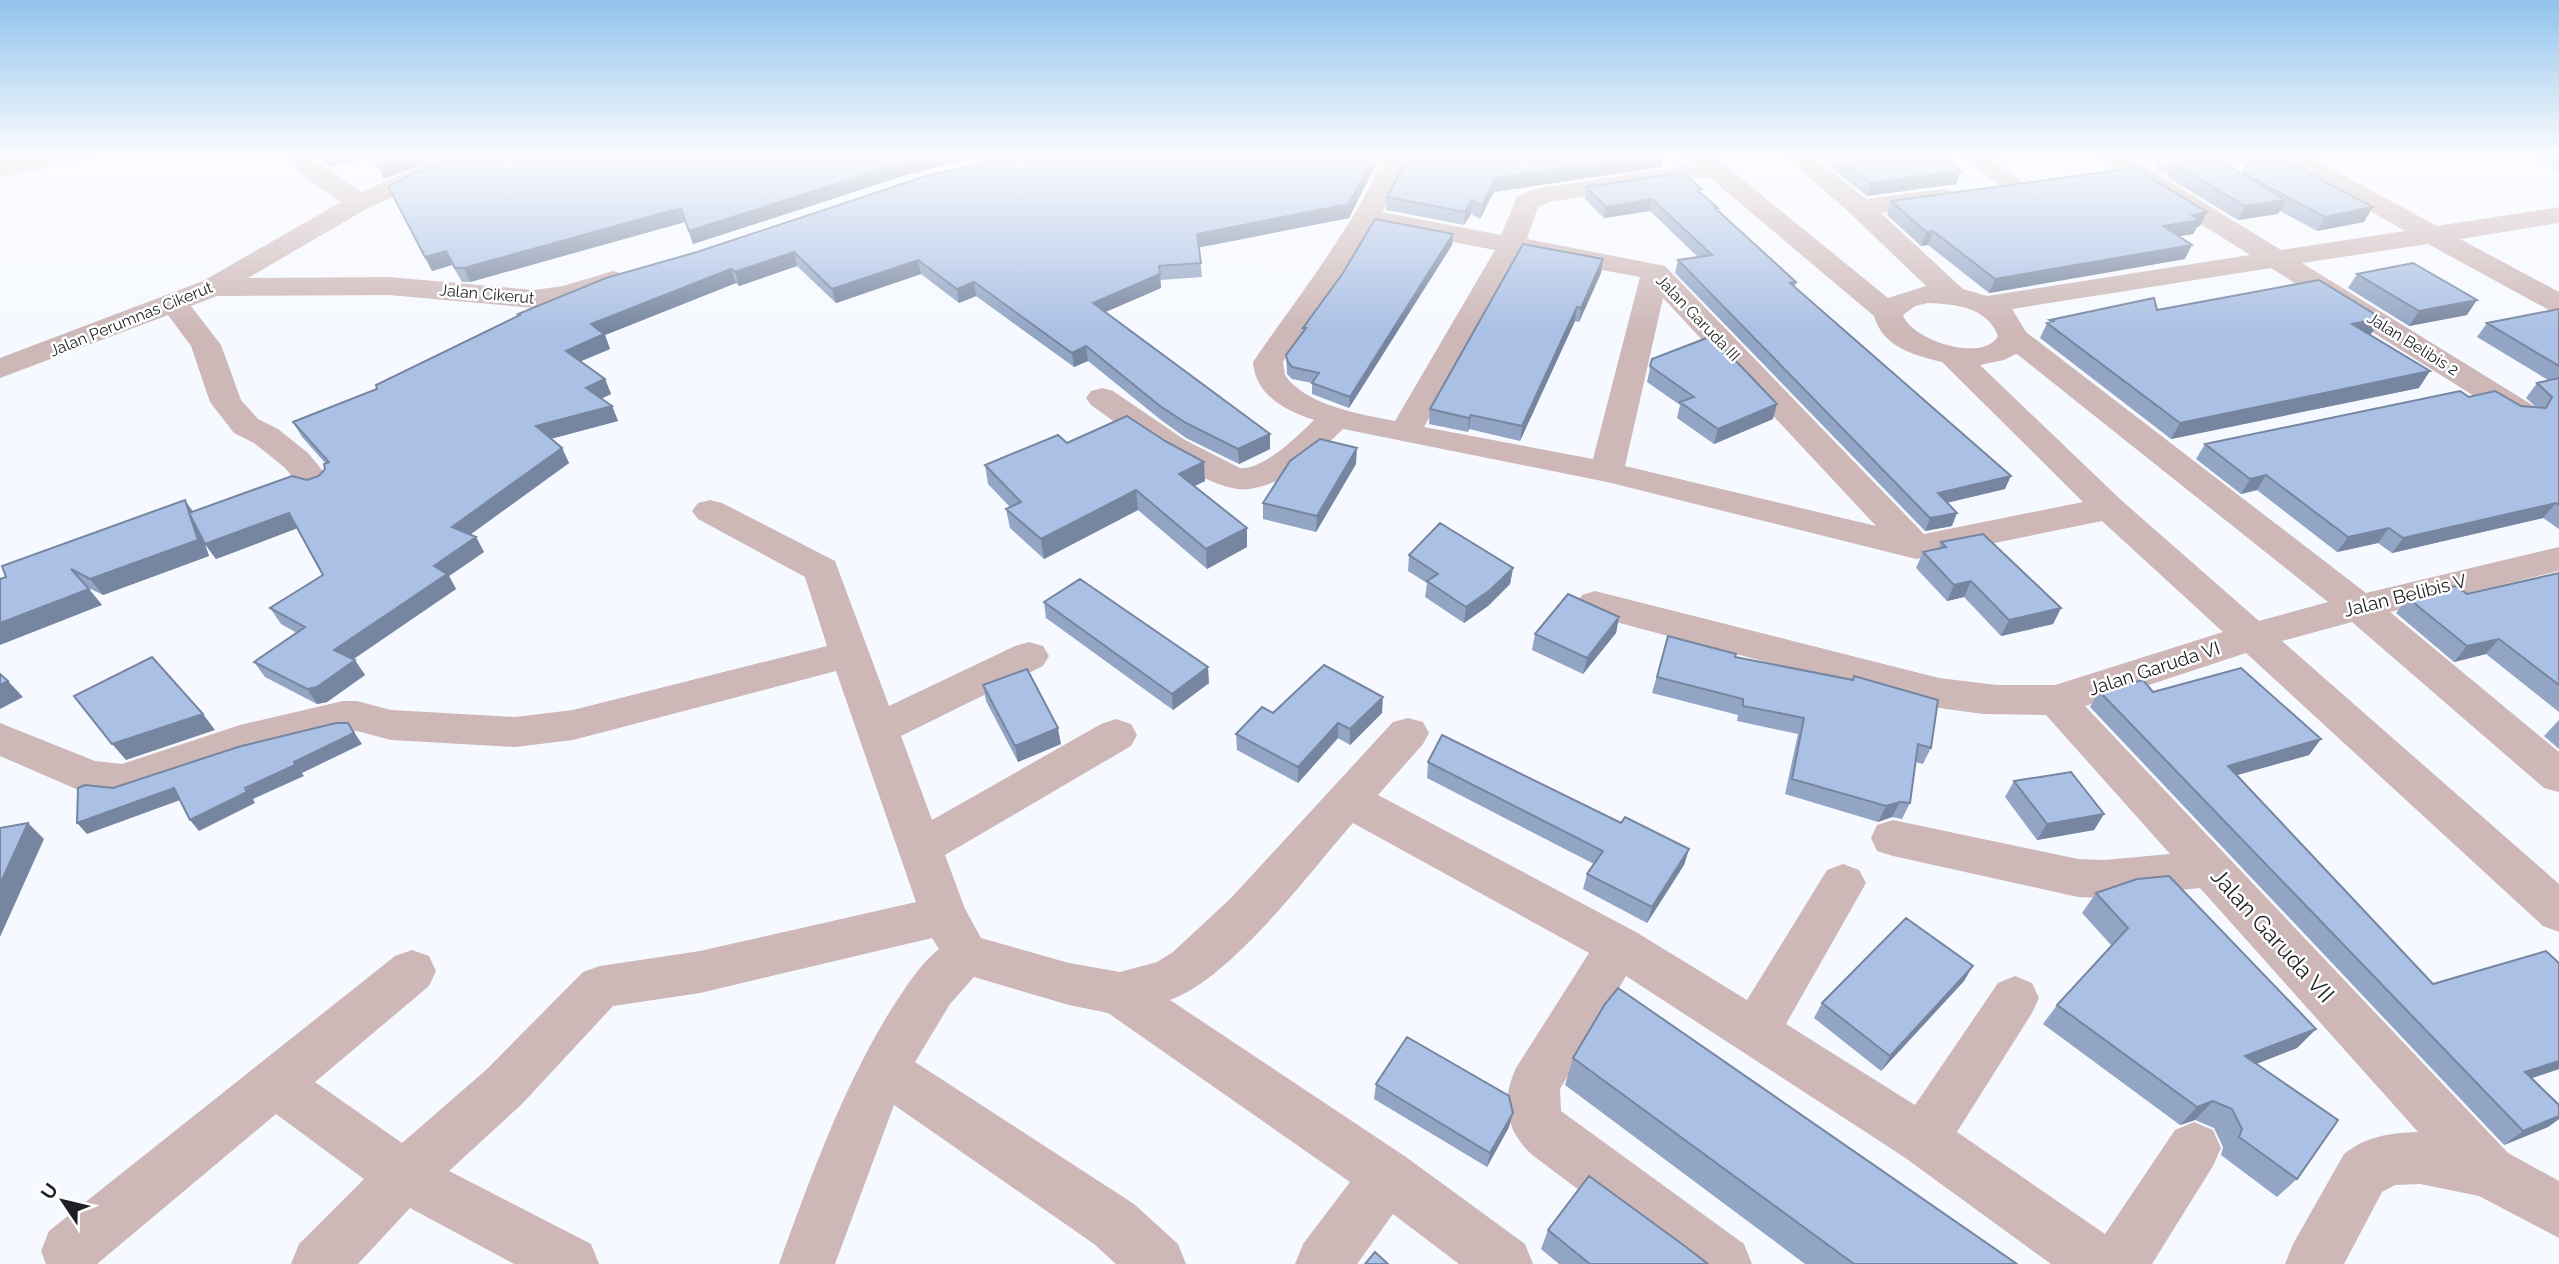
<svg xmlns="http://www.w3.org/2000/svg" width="2559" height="1264" font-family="Raleway,sans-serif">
  <rect width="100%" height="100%" fill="#f6f9ff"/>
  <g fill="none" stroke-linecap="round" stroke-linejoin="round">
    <path fill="#cdb7b7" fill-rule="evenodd" d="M39 154H92L89 159 80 161 0 177V161Z
      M288 154H313L317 162 361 192 424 165 458 154H497L494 159 442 175 368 208 248 278 389 277 534 290 563 286 613 271 623 274 627 280 623 286 566 303 534 308 389 295 217 296 191 306 221 345 241 400 258 419 278 429 308 453 332 482 327 489 315 493 303 489 284 467 254 443 234 433 210 402 191 346 168 315 0 378V358L203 281 341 202 298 172Z
      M1098 154H1125L1137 167 1133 172C1117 176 1107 167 1098 154Z
      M1382 154H1406L1402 175 1382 212 1501 235 1517 197 1533 189 1693 165 1684 154H1711L1888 298 1926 286 1851 214 1783 154H1810L1866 199 1942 189 1951 191 1955 197 1951 203 1881 213 1963 289 1987 296 2250 255 2098 159 2095 154H2125L2281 250 2405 231 2274 156 2263 161 2168 175 2159 172 2155 167 2159 162 2207 154H2304L2437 226 2559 207V223L2460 239 2559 292V313L2549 310 2428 244 2302 263 2534 406 2539 413 2534 420 2523 423 2512 420 2271 268 2012 309 2026 332 2366 593 2559 547V571L2390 612 2559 752V792L2544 788 2352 622 2282 641 2559 884V932L2543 926 2246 653 2085 706 2508 1153 2559 1181V1238L2479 1196 2420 1184 2395 1185 2382 1192 2344 1264H2285L2293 1244 2344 1154C2367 1136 2389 1133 2418 1132L2200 888 2104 898 2078 897 1893 856 1877 851 1871 838 1877 825 1893 820 2078 859 2104 860 2170 854 2046 715 1983 714 1939 708 1582 613 1576 604 1582 595 1595 591 1939 678 1997 685H2055L2223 632 2102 521 1916 559 1607 482 1343 429C1316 455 1288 483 1250 489 1209 495 1124 428 1091 405L1086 398 1091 391 1102 388 1113 391 1185 440 1240 468C1263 470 1298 436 1314 420 1286 411 1255 395 1253 362 1283 318 1315 277 1343 232 1359 207 1374 184 1382 154ZM1709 177 1874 316C1883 347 1913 355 1942 362L2083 502 1924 534 1665 266 1527 239 1538 207 1549 202ZM1373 227 1495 250 1395 421C1363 415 1304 405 1285 375L1283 362 1340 282ZM1520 255 1640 277 1593 459 1424 427ZM1663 298 1876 526 1625 466ZM1928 303C1955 304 1987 307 1998 336 1984 363 1912 341 1903 315L1915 306ZM2016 354H2017L2328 602 2259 621 2121 500 1980 365 2004 360Z
      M1959 154H1987L2031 188 2027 193 2018 196 2009 193Z
      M710 500 722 503 835 561 889 706 1015 646 1029 642 1043 646 1049 656 1043 666 901 736 932 820 1101 724 1116 719 1131 724 1137 735 1131 746 945 855 965 909 981 938 1069 963 1120 972 1157 962 1173 952 1231 898 1393 722 1408 718 1423 722 1429 733 1423 744 1378 795 1636 932 1747 1000 1827 870 1843 864 1859 870 1866 883 1786 1024 1915 1105 1998 983 2015 976 2032 983 2039 998 2032 1013 1957 1132 2105 1234 2175 1130 2194 1122 2213 1130 2221 1148 2213 1166 2152 1264H2051L1904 1157 1626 976 1560 1089 1561 1111 1744 1244 1752 1264H1677L1531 1154C1505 1129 1501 1101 1516 1068L1589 953 1353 823C1308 874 1232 978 1170 1000L1406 1157 1525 1244 1533 1264H1459L1393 1214 1357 1264H1295L1303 1244 1350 1182 1108 1013 1069 1005 974 977 950 1004 915 1062 1134 1204 1178 1244 1186 1264H1116L1094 1244 894 1105 835 1264H779C811 1176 843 1087 892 1008 906 987 919 965 939 949L932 938 700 993 613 1006 522 1104 449 1171 591 1244 599 1264H514L410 1208 358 1264H291L299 1244 364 1179 276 1114 97 1264H46L41 1251 49 1231 395 956 412 950 429 956 436 971 429 986 315 1082 402 1143 486 1070 583 972 600 966 700 951 916 902 836 671 573 740 515 747 391 740 357 731H343L246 755 122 796 91 793 76 789 0 756V723L95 761 122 764 240 725 343 701H357L391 710 515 717 573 710 827 646 805 577 698 519 692 511 698 503Z"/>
  </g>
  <path fill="#92a5c4" d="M470 154H991L906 175 693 244 685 222 470 282H462L452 265 432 271 388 186Z
    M1128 154H1381L1349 218 1199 247 1202 277 1160 280 1161 288 1105 312 1270 449 1239 464 1186 438 1161 420 1088 361 1074 367 976 296 959 303 921 274 836 303 797 266 739 286 736 283 605 335 610 349 581 361 605 379 611 394 601 399 612 406 618 421 551 439 562 448 569 463 471 534 476 537 484 552 449 576 456 589 353 659 365 675 327 702 317 704 265 677 254 662 297 633 281 624 270 608 323 575 297 528 216 559 205 544 209 556 103 595 87 587 102 605 0 579 193 511 319 476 325 469 326 464 302 437 293 422 377 389 519 316 518 314 697 252 1115 161 1127 162 1134 161Z
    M1814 154H1939L1956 184 1867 196Z
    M2130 154H2180L2140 160Z
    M2254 154 2364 222 2317 231 2280 211 2278 214 2238 220 2167 177 2173 163 2242 175Z
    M2542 154H2559V171L2539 160Z
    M1405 163 1661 167 1494 192 1480 219 1471 214 1464 225 1386 210 1387 197Z
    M1586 187 1701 193 1718 208 1717 210 1796 282 1795 287 2005 489 1947 503 1952 526 1925 531 1675 273 1678 260 1698 257 1650 211 1604 218 1585 199Z
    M1891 201 2207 212 2200 226 2197 227 2193 234 2179 236 2185 259 1989 293 1928 245 1921 246 1887 215Z
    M1452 245 1349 408 1312 394V383L1292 379 1287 374 1286 355 1303 332V328Z
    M1603 259 1601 273 1579 322 1575 321 1520 441 1469 429 1468 432 1429 424 1430 409Z
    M2357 274 2467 315 2409 326 2348 288Z
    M2559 309V529L2543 518 2392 553 2378 543 2337 552 2257 490 2241 494 2196 459 2205 444 2469 397 2521 406 2536 407 2526 398 2537 383 2548 380 2477 337 2487 323Z
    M2381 318 2371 334H2369L2419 388 2171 439 2040 338 2047 323 2049 322 2050 320Z
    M1652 359 1773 419 1714 444 1677 418 1680 405 1647 382Z
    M1067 443 1205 481 1195 486 1247 528V547L1207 569 1138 510 1044 559 1010 528 1006 509 1010 507 988 484 985 465Z
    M1356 464 1316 532 1263 519V503Z
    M1941 542 2061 608 2053 624 2001 636 1964 597 1947 601 1916 568 1923 552 1939 548Z
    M1409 555 1513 568 1510 584 1488 606 1464 623 1425 597 1427 583 1408 571Z
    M2559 573V712L2486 654 2454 662 2396 613 2408 598 2467 594Z
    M1044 602 1209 683 1173 710 1046 618Z
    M1619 617 1616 633 1583 674 1532 650 1535 634Z
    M1668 636 1735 657 1852 680 1854 676 1931 748 1923 764 1915 762 1910 803 1902 819 1892 817 1878 822 1785 794 1798 734 1737 721 1738 715 1652 693Z
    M983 685 1061 744 1018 762 986 701Z
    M2099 691 2153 692 2321 739 2309 755 2237 775 2433 984 2559 963V1069L2531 1078 2559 1105V1119L2548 1127 2504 1145 2090 707Z
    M1273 713H1382L1350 745 1338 738 1298 783 1237 750 1236 734Z
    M2559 720V749L2544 736Z
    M1428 762 1621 823 1689 849 1684 865 1647 923 1583 889 1587 874 1594 864 1427 778Z
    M2014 781 2104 814 2094 830 2037 840 2005 797Z
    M2096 893 2316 1029 2297 1048 2256 1064 2297 1179 2277 1197 2221 1155 2223 1147 2214 1128 2195 1120 2180 1125 2043 1024 2057 1005 2112 946 2082 913Z
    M1964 981 1881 1071 1814 1018 1822 1003Z
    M1573 1058 2017 1264H1805L1565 1085Z
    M1376 1084 1509 1127 1487 1167 1374 1099Z
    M1548 1230 1708 1264H1559L1541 1249Z"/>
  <path fill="#7786a0" d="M0 154H25L0 159Z
    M322 154H371L372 157 328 167Z
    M409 154H450L384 179 378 166Z
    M936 154H991L906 175 693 244 689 231 904 162Z
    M1375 154H1381L1349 218 1197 248V234Z
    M1663 154 1661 167 1494 192 1480 219 1482 206 1495 178Z
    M2142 154H2180L2140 160Z
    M1961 171 1956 184 1867 196 1871 183Z
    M1652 199 1650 211 1604 218 1606 207Z
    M1472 200 1471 214 1464 225 1465 212Z
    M2285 200 2278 214 2238 220 2245 206Z
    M2373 207 2364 222 2317 231 2325 217Z
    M681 208 685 222 470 282 464 268Z
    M2207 212 2200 226 2197 227 2193 234 2156 240 2163 226 2192 215Z
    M1933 231 1928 245 1921 246 1926 232Z
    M1453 234 1452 245 1349 408 1350 397Z
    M2192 245 2185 259 1989 293 1995 279Z
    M446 251 452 265 432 271 425 257Z
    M794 252 797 266 739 286 735 272Z
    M1603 259 1601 273 1579 322 1581 308Z
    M918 260 921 274 836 303 832 289Z
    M731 269 736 283 605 335 610 349 572 365 566 351 591 324Z
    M1160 274 1161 288 1094 317 1093 303Z
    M974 282 976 296 959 303 957 289Z
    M2477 300 2467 315 2409 326 2419 311Z
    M1577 307 1575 321 1520 441 1522 426Z
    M2381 318 2371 334 2342 339 2352 324Z
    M1086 346 1088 361 1074 367 1072 353Z
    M2430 371 2419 388 2171 439 2180 423Z
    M605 379 611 394 592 403 586 388Z
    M1777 404 1773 419 1714 444 1718 429Z
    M612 406 618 421 542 441 536 426Z
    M1471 415 1469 429 1468 432 1469 418Z
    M1270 434V449L1239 464 1238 449Z
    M562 448 569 463 460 542 452 527Z
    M1357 448 1356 464 1316 532 1317 516Z
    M1204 462 1205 481 1180 493 1179 474Z
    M2266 475 2257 490 2241 494 2250 479Z
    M2011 476 2005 489 1932 506 1938 493Z
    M1136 490 1138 510 1044 559 1041 539Z
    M185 500 196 516 289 513 298 528 216 559 205 544 209 556 103 595 90 579Z
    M2556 503 2543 518 2392 553 2403 538Z
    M1957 513 1952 526 1925 531 1930 518Z
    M1247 528V547L1207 569 1206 549Z
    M2389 528 2378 543 2337 552 2348 537Z
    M476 537 484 552 449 576 456 589 345 665 334 650 434 566Z
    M1513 568 1510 584 1488 606 1464 623 1466 607Z
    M1971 581 1964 597 1947 601 1954 585Z
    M89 589 102 605 0 645V623Z
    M2061 608 2053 624 2001 636 2009 620Z
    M1619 617 1616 633 1583 674 1587 658Z
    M2499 639 2486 654 2454 662 2467 646Z
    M355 660 365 675 327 702 317 704 307 689Z
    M1208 667 1209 683 1173 710 1172 694Z
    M8 681 23 697 0 709V685Z
    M1383 697 1382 713 1350 745V729Z
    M203 714 215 730 126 760 112 744Z
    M348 723 362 744 302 773 304 776 253 799 255 803 199 831 190 820 294 762Z
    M1338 723V738L1298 783V767Z
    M1058 728 1061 744 1018 762 1015 746Z
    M2321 739 2309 755 2216 781 2228 766Z
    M174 788 183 799 87 834 77 823Z
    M1900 802 1892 817 1878 822 1886 806Z
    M2104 814 2094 830 2037 840 2047 824Z
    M28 823 44 839 0 937V884Z
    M1689 849 1684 865 1647 923 1652 907Z
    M1973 966 1964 981 1881 1071 1890 1056Z
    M2316 1029 2297 1048 2228 1075 2245 1056Z
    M2559 1061V1069L2506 1087 2525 1072Z
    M2213 1101 2195 1120 2180 1125 2197 1107Z
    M1513 1113 1509 1127 1487 1167 1490 1153Z
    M2559 1116V1119L2548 1127 2504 1145 2523 1131Z"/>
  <path fill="#aac0e4" stroke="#7786a0" stroke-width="2" d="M371 154H409L378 166Z
    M470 154H936L904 162 689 231 681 208 464 268H455L446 251 425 257 388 186 437 164Z
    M1018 154H1105L1115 161 1127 162 1134 160 1138 154H1375L1349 204 1197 234 1201 263 1159 266 1160 274 1093 303 1270 434 1238 449 1186 423 1160 406 1086 346 1072 353 974 282 957 289 918 260 832 289 794 252 735 272 731 269 591 324 604 334 566 351 605 379 586 388 612 406 536 426 562 448 452 527 476 537 434 566 447 574 334 650 355 660 317 687 307 689 254 662 305 627 270 608 323 575 289 513 205 544 189 513 292 476 307 480 319 476 325 469 324 464 329 462 293 422 377 389 376 385 520 315 518 314 606 278 697 252 923 177Z
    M1407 154H1662L1495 178 1482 206 1472 200 1465 212 1387 197 1405 163Z
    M1835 154H1939L1961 171 1871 183Z
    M2254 154H2272L2373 207 2325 217 2243 173Z
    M2214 157 2285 200 2245 206 2173 163Z
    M2135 168 2207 212 2192 215 2200 220 2163 226 2192 245 1995 279 1933 231 1926 232 1891 201Z
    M1682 173 1702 189 1697 190 1718 208H1715L1796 282 1790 283 2011 476 1938 493 1957 513 1930 518 1678 260 1712 255 1652 199 1606 207 1586 187Z
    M1375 219 1453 234 1350 397 1312 383 1319 373 1292 367 1288 362 1286 355 1306 328H1303L1343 273Z
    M1523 244 1603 259 1581 308 1577 307 1522 426 1471 415 1469 418 1430 409Z
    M2413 263 2477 300 2419 311 2357 274Z
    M2319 280 2381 318 2352 324 2430 371 2180 423 2047 323 2053 321 2050 320 2154 298 2157 310Z
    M2559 309V366L2487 323Z
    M1712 336 1777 404 1718 429 1680 402 1694 397 1650 366 1652 359Z
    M2559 378V505L2556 503 2403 538 2389 528 2348 537 2266 475 2250 479 2205 444 2460 391 2469 397 2495 391 2521 406 2546 408 2552 397 2537 383Z
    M1127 416 1165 441 1204 462 1179 474 1247 528 1206 549 1136 490 1041 539 1006 509 1021 502 985 465 1058 435 1067 443Z
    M1320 439 1357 448 1317 516 1263 503 1290 461Z
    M185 500 198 540 90 579 71 569 89 589 0 623V579L6 577 2 566Z
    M1440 523 1513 568 1490 590 1466 607 1427 581 1438 574 1409 555Z
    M1983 534 2061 608 2009 620 1971 581 1954 585 1923 552 1946 547 1941 542Z
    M2559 573V685L2499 639 2467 646 2408 598 2456 586 2467 594Z
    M1080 579 1208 667 1172 694 1044 602Z
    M1568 594 1619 617 1587 658 1535 634Z
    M1668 636 1736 654 1735 657 1853 680 1854 676 1938 700 1931 748 1918 744 1910 803 1900 802 1886 806 1792 779 1804 718 1743 706V699L1657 677Z
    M152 657 203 714 112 744 74 696Z
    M1324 665 1383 697 1350 729 1338 723 1298 767 1236 734 1262 707 1273 713Z
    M2241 668 2321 739 2228 766 2433 984 2546 951 2559 963V1061L2525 1072 2559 1105V1116L2523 1131 2099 691 2143 680 2153 692Z
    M1027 669 1058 728 1015 746 983 685Z
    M0 674 8 681 0 685Z
    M336 723H348L354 733 294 762 295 765 245 788 247 792 190 820 174 788 77 823 78 788 85 785 113 788 238 747Z
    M1442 735 1621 823 1625 817 1689 849 1652 907 1587 874 1603 851 1428 762Z
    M2071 772 2104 814 2047 824 2014 781Z
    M28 823 0 884V828Z
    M2169 876 2316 1029 2245 1056 2338 1120 2297 1179 2239 1137 2242 1129 2232 1109 2213 1101 2197 1107 2057 1005 2128 928 2096 893 2137 879Z
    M1906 918 1973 966 1890 1056 1822 1003Z
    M1618 988 2017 1264H1854L1573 1058 1605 1004Z
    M1407 1037 1509 1096 1513 1113 1490 1153 1376 1084Z
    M1589 1176 1686 1247 1708 1264H1590L1548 1230Z
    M1375 1252 1388 1264H1365Z"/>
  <linearGradient id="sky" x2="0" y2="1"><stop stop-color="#91c3ec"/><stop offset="0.47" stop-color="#fbfcff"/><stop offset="1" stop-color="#fbfcff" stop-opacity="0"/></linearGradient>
  <rect width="2559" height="331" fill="url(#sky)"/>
  <g text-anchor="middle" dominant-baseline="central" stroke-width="5" stroke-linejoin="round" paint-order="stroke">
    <g font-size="16" fill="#1e2023" stroke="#fff">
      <text transform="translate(487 294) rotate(5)">Jalan Cikerut</text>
      <text transform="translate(1698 318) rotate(46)">Jalan Garuda III</text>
      <text transform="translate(131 319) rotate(-22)">Jalan Perumnas Cikerut</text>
      <text transform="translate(2413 344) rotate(32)">Jalan Belibis 2</text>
    </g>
    <g font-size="19" fill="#1e2023" stroke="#fff">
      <text transform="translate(2405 595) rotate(-14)">Jalan Belibis V</text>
      <text transform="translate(2154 668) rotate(-18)">Jalan Garuda VI</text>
    </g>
    <g font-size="23" fill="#1e2023" stroke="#fff">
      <text transform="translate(2273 935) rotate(48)">Jalan Garuda VII</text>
    </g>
  </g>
  <g transform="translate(63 1201) rotate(305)" stroke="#ffffff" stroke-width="5" paint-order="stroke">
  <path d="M0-5L12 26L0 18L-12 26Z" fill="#1e2023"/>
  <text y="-10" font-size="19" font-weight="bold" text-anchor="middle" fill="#1e2023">U</text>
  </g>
</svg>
